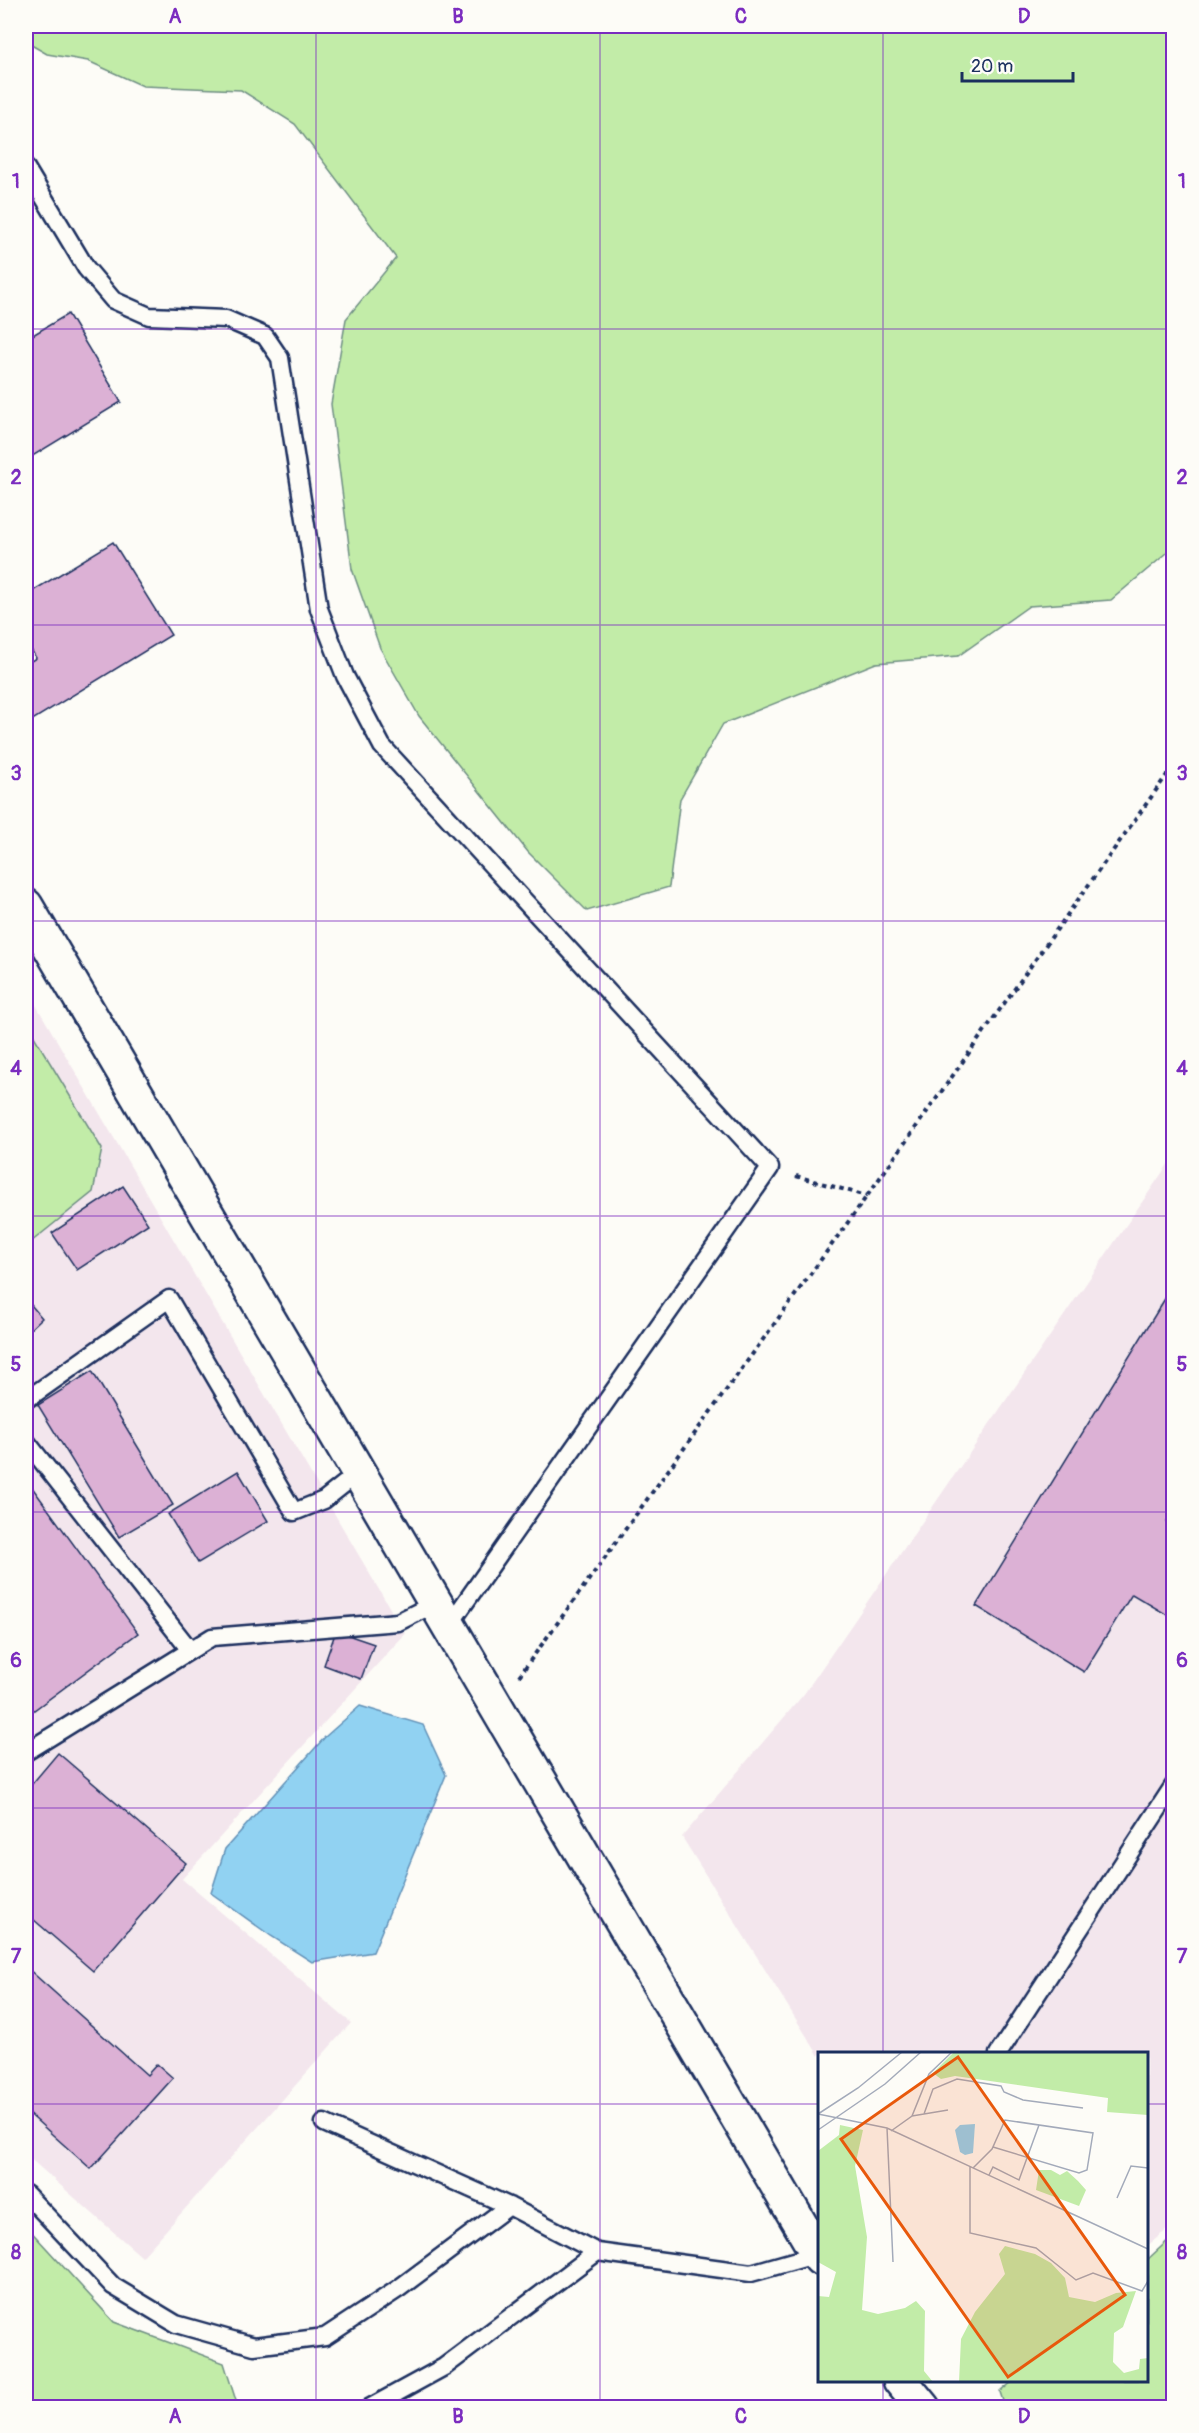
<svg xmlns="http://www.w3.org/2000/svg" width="1199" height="2433" font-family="Pangolin,sans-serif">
  <rect width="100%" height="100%" fill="#fdfcf7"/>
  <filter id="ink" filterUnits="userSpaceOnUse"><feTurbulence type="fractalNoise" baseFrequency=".0167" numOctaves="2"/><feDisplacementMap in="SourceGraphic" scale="12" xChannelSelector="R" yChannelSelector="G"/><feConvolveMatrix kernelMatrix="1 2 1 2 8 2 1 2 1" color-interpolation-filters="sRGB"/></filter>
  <g filter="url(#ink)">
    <path fill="#f3e6ed" d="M26 988 405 1634 182 1879 351 2023 142 2257 26 2155Z
      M1173 1157V2225L1147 2246 1146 2054H820L819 2056 682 1837 804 1694Z"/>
    <path fill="#c2eca8" stroke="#6e8e83" stroke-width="1.5" d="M26 26H1173V548L1111 600 1029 606 958 656 876 663 723 724 680 799 669 887 587 911 528 852 419 716 380 648 352 569 331 404 346 319 396 258 295 124 241 90 143 86 88 61 47 54 26 42Z
      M26 1023 102 1149 93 1192 26 1246Z
      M26 2226 114 2322 224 2363 238 2407H26Z
      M1173 2236V2407H1005L1000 2392 1013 2381 1146 2380 1147 2260Z"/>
    <path fill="#91d2f2" stroke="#6291b7" stroke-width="1.5" d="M360 1706 423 1725 446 1775 373 1952 312 1962 271 1936 211 1893 225 1849 325 1737Z"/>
    <path fill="#dcb1d5" stroke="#1b2f5e" stroke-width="1.5" d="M68 314 121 402 26 460V339Z
      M113 542 171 635 26 724V664L36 658 26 641V595Z
      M123 1186 148 1224 77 1270 52 1233Z
      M1174 1284V1510L1167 1521 1174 1525V1619L1132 1594 1084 1672 976 1606Z
      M26 1299 42 1318 26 1333Z
      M92 1371 173 1505 119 1537 38 1405Z
      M238 1471 268 1521 198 1563 168 1514Z
      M26 1479 138 1633 26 1716Z
      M336 1631 374 1644 361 1679 324 1665Z
      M58 1753 186 1863 93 1971 26 1913V1791Z
      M26 1967 147 2075 157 2064 173 2078 91 2169 26 2111Z"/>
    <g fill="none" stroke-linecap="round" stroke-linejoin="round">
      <g stroke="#1b2f5e" stroke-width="21">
        <path id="service" d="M26 168 86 268 113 300 149 316 226 319 265 336 280 358 319 609 345 676 382 746 770 1168 448 1627
          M26 1400 169 1299 294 1512 324 1500 358 1473
          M26 1441 190 1650
          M26 1752 212 1637 398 1622 434 1604
          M998 2054 1174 1785
          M324 2123 509 2206 597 2252
          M26 2194 113 2286 176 2324 254 2346 325 2337 398 2289 509 2206
          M369 2408 444 2367 597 2252 751 2273 818 2254"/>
      </g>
      <g stroke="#1b2f5e" stroke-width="38">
        <path id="minor" d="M26 906 820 2258
          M900 2380 923 2408"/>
      </g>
      <path stroke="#1b2f5e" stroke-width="4" stroke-dasharray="4.5 4.5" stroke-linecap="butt" d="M796 1176 867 1196
        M519 1676 867 1196 1174 765"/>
      <use href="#service" stroke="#fdfcf7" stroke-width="16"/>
      <use href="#minor" stroke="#fdfcf7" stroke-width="33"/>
    </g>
  </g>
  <path fill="none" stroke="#7b2cbf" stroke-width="1.5" stroke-opacity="0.55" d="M316 26V2408M600 26V2408M883 26V2054M26 329H1174M26 625H1174M26 921H1174M26 1216H1174M26 1512H1174M26 1808H1174M26 2104H820M1146 2104H1174M883 2380V2408"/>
  <g transform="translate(818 2052)">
    <rect width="330" height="330" fill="#fdfcf7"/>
    <path d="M136 0H330V63L289 60 290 46 137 24 123 27 115 21ZM22 73 45 78 37 114 49 185 44 258 60 262 87 256 98 249 107 259 106 319 115 330H0V244L11 245 18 220 0 210V99L21 83ZM221 118H233L242 123 249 119 260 129 268 138 261 154 218 138ZM187 194 217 202 233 211 247 226 251 245 277 250 298 241 318 239 305 275 296 281 295 310 306 321 321 317 322 307 330 306V330H141L143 287 157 260 187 222 181 202Z" fill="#c2eca8"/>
    <path d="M157 72 155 101 147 103 142 100 137 78 142 73Z" fill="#91d2f2"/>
    <path fill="none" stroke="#a3aaba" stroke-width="1.5" d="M0 62 69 76 330 197M0 62 40 36 84 0M106 62 115 37 139 27 183 34 186 40 205 48 265 56M94 64 130 58M69 76 75 210M0 78 67 32 103 0M73 79 94 64 111 22 134 0M152 115V181L218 196 258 228 275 221 324 239 330 229M155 116 174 97 187 68 275 81 269 118 261 121 175 95M171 123 175 115 201 128 221 73M299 146 313 114 330 116"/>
    <path fill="#e8590c" fill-opacity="0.15" stroke="#e8590c" stroke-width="3" d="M140 5 307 243 190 325 23 87Z"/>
    <rect width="330" height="330" fill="none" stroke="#1b2f5e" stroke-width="3"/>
  </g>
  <rect width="1199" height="2433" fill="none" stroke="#fdfcf7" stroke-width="66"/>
  <path d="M962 72v9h111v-9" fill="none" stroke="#1b2f5e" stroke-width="3"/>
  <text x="971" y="72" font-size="18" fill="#1b2f5e" stroke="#fdfcf7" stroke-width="4.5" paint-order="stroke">20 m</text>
  <rect x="33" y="33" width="1133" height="2367" fill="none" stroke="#7b2cbf" stroke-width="2"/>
  <g font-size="20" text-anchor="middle" font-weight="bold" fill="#7b2cbf">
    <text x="175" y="23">A</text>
    <text x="458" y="23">B</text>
    <text x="741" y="23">C</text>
    <text x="1024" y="23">D</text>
    <text x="16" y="188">1</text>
    <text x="1182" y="188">1</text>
    <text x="16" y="484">2</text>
    <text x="1182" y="484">2</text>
    <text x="16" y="780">3</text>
    <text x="1182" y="780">3</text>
    <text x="16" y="1075">4</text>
    <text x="1182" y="1075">4</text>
    <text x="16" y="1371">5</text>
    <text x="1182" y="1371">5</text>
    <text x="16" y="1667">6</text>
    <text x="1182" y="1667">6</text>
    <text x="16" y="1963">7</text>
    <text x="1182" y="1963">7</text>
    <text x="16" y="2259">8</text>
    <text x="1182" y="2259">8</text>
    <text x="175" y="2423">A</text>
    <text x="458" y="2423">B</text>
    <text x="741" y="2423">C</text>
    <text x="1024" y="2423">D</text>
  </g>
</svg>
